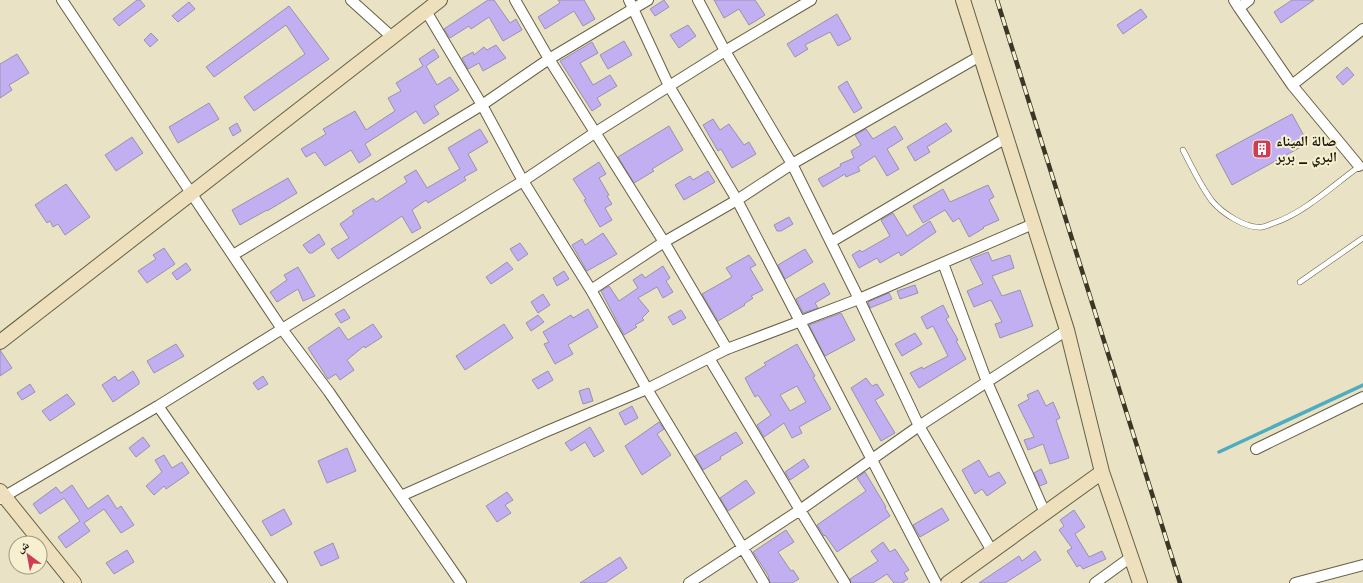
<svg xmlns="http://www.w3.org/2000/svg" width="1363" height="583" font-family="'DM Sans','Noto Naskh Arabic',sans-serif">
  <rect width="100%" height="100%" fill="#e9e2c4"/>
  <g fill="none" stroke-linecap="round" stroke-linejoin="round">
    <path stroke="#4eacc1" stroke-width="3.5" d="M1219 452 1363 385"/>
  </g>
  <path fill="#c1aff1" stroke="#9992ae" fill-rule="evenodd" d="M137 0H140L145 6 119 26 113 19Z
    M488 0H494L510 23 516 19 522 30 503 41 489 17 471 29 469 26 450 38 444 29Z
    M558 0H584L595 19 583 26 574 11 545 29 538 17 560 3Z
    M664 0 669 7 655 16 650 9Z
    M714 0H755L765 15 749 25 739 9 724 18Z
    M1292 0H1314L1281 23 1274 12Z
    M189 2 195 9 178 22 172 16Z
    M289 6 329 59 254 111 244 97 305 54 286 25 214 77 206 67Z
    M1141 9 1147 17 1123 34 1117 25Z
    M837 14 851 39 838 46 830 32 805 45 808 49 795 57 787 44Z
    M688 25 696 36 679 48 670 35Z
    M151 33 158 40 150 47 144 40Z
    M624 41 632 55 608 69 600 55Z
    M592 42 598 53 580 63 593 85 610 75 617 86 597 98 601 105 592 111 560 61Z
    M496 45 506 58 483 71 479 63 468 69 462 58 473 52 474 55 484 47 487 50Z
    M434 49 439 57 426 66 437 85 450 77 459 90 434 106 439 114 424 124 416 111 365 144 371 155 359 163 351 150 325 166 315 152 306 157 301 149 326 134 323 129 355 111 366 130 395 111 388 98 401 91 396 83 423 66 419 59Z
    M17 54 29 73 9 85 12 90 0 98V64Z
    M1347 67 1354 75 1343 85 1336 77Z
    M847 81 862 108 854 113 838 87Z
    M209 103 219 119 178 143 169 127Z
    M1292 114 1308 143 1232 185 1216 155Z
    M713 119 720 130 729 124 744 145 749 142 756 154 732 168 721 149 718 151 703 125Z
    M237 123 241 131 233 136 229 128Z
    M946 123 952 131 927 147 930 152 915 161 907 147Z
    M669 126 683 150 652 169 654 171 634 183 618 157Z
    M895 126 903 139 887 149 899 169 887 176 875 156 858 167 860 171 846 177 845 174 823 187 818 179 841 166 840 164 854 158 851 151 861 145 855 135 866 129 873 139Z
    M480 129 488 142 468 154 477 170 464 177 466 180 428 203 426 200 412 210 421 228 412 233 402 216 338 259 331 249 349 238 340 224 354 214 352 211 373 198 376 202 407 182 404 177 416 170 427 188 460 169 448 148Z
    M132 137 143 153 116 171 105 155Z
    M599 162 606 174 599 178 609 195 607 196 612 204 605 208 612 220 600 227 584 200 586 199 573 179Z
    M708 171 715 182 684 200 675 185 690 176 693 180Z
    M288 178 297 193 267 211V210L240 225 232 210Z
    M66 184 90 217 65 235 58 224 53 227 50 221 47 223 35 205Z
    M988 185 994 197 989 200 999 220 983 227 984 228 969 237 959 218 953 222 945 210 923 223 913 206 943 189 950 202Z
    M893 213 907 236 930 221 936 232 901 256 899 252 880 263 877 258 859 268 852 255 860 250 862 252 890 236 881 220Z
    M789 217 793 224 781 231H777L774 225Z
    M603 233 617 254 587 271 572 245 582 239 585 245Z
    M319 234 325 244 312 253H309L303 245Z
    M520 243 528 254 518 261 510 249Z
    M164 248 175 264 147 283 138 271 156 259 153 255Z
    M805 249 813 262 785 279 778 265Z
    M988 252 992 261 1010 255 1014 268 992 276 1002 296 1020 290 1033 326 1000 338 995 324 1002 322 991 300 974 307 967 291 983 284 970 259Z
    M749 255 756 265 750 268 763 290 751 296 753 298 744 304 745 305 718 321 702 294 732 277 726 268Z
    M507 262 513 269 491 284 486 277Z
    M186 263 191 270 177 280 172 273Z
    M663 266 670 278 666 281 673 292 663 298 657 287 638 298 649 311 642 318 644 320 635 325 637 327 624 335 601 291 609 286 619 301 638 288 633 280 642 274 645 278Z
    M298 267 315 296 303 301 298 289 277 302 270 292 287 280 284 275Z
    M564 271 569 279 557 286 553 278Z
    M824 283 830 294 815 303 818 308 803 313 796 299Z
    M915 285 918 293 900 299 897 291Z
    M889 293 892 299 870 308 868 302Z
    M543 294 550 305 538 313 531 302Z
    M943 305 949 317 946 319 958 340 956 341 966 359 919 388 910 373 922 367 923 369 948 356 933 326 927 329 921 317Z
    M344 309 350 318 341 323 335 314Z
    M588 309 598 327 568 345 573 354 555 364 544 344 549 342 543 332 571 315 573 318Z
    M681 310 686 318 673 325 668 317Z
    M841 313 855 340 825 356 809 325Z
    M538 315 544 322 531 331 526 323Z
    M373 324 382 337 365 348 364 346 347 360 354 370 340 380 336 374 328 379 308 348 339 327 348 340Z
    M504 324 513 338 465 370 456 356Z
    M915 333 922 344 902 356 895 344Z
    M176 344 184 356 154 373 147 361Z
    M797 344 815 376 813 377 831 409 799 427 802 433 792 438 784 423 764 437 757 425 771 415 758 395 755 397 745 378 766 365 764 363ZM797 386 806 402 790 411 780 395Z
    M0 350 12 368 0 376Z
    M133 371 139 381V384L113 402 102 385 115 376 118 381Z
    M548 371 553 380 538 389 532 380Z
    M263 376 268 384 258 390 253 383Z
    M866 378 872 386 877 384 884 395 875 400 895 433 881 441 851 388Z
    M30 384 35 392 22 400 17 393Z
    M589 388 593 401 583 404 579 391Z
    M1038 390 1046 406 1053 402 1060 418 1056 420 1069 458 1050 464 1043 444 1028 450 1024 440 1034 437 1018 405 1029 399 1027 395Z
    M67 394 75 404 50 421 42 411Z
    M632 406 638 418 625 425 619 413Z
    M659 422 664 429 657 434 671 455 642 475 625 446Z
    M590 427 604 451 594 457 585 442 571 451 565 443Z
    M736 432 743 443 720 457 721 459 703 470 695 456Z
    M143 437 150 446 136 457 129 448Z
    M347 448 356 471 327 483 318 461Z
    M164 455 172 468 182 462 189 473 166 489 164 486 154 495 146 486 162 472 155 460Z
    M804 459 809 467 790 480 785 472Z
    M979 460 989 477 999 472 1006 483 987 496 982 489 975 494 962 470Z
    M1041 469 1047 483 1040 486 1034 473Z
    M865 472 886 507 885 508 890 516 837 552 825 535 824 536 817 525 866 491 857 478Z
    M746 480 755 493 728 511 720 498Z
    M72 485 88 509 108 495 117 509 121 506 134 525 121 533 104 509 84 523 90 531 66 548 58 537 80 521 64 498 40 514 33 504 56 487 61 493Z
    M507 492 513 500 505 505 511 513 497 522 486 506Z
    M942 508 949 520 920 537 913 525Z
    M284 509 292 524 271 536 262 521Z
    M1074 510 1085 527 1075 534 1089 557 1102 551 1106 559 1083 569 1080 565 1077 567 1067 551 1072 548 1059 530 1064 526 1060 520Z
    M786 530 794 542 778 552 791 571 793 570 799 579 792 583H770L768 575 753 552Z
    M883 542 890 552 895 549 909 570 904 573 908 579 902 583H894L887 574 873 583H851L850 579 878 561 871 551Z
    M333 543 339 558 321 566 314 552Z
    M127 550 134 562 114 574 106 563Z
    M1035 551 1041 560 1005 583H979L1019 556 1022 561Z
    M620 557 627 568 605 583H580Z"/>
  <g fill="none" stroke-linecap="round" stroke-linejoin="round">
    <g stroke="#666045" stroke-width="6">
      <path id="lane" d="M1183 150C1192 167 1200 185 1212 201 1222 213 1246 229 1262 227 1266 227 1270 224 1274 223 1306 212 1333 185 1360 166
        M1300 282 1363 238"/>
    </g>
    <g stroke="#666045" stroke-width="12">
      <path id="street" d="M62 0 282 329 329 392 461 583
        M351 0 392 37
        M515 0 549 59 664 242 727 349
        M629 0 669 86 737 200 936 583
        M698 0 725 51 792 164 859 299 919 426 992 551
        M1234 0 1239 8 1249 0
        M1239 8 1292 85 1359 166
        M426 11 482 105 523 181 591 290 647 389 764 583
        M1292 85 1363 29
        M831 242 1006 138
        M233 255 482 105 549 59 648 0
        M943 263 987 382 1045 513
        M591 290 664 242 737 200 792 164 980 56
        M709 358 800 510 845 583
        M158 406 282 583
        M1256 449 1363 397
        M401 496 545 432 647 389 727 349 859 299 1033 224
        M0 499 158 406 282 329 523 181 596 132 725 51 811 0
        M689 583 800 510 919 426 1067 330
        M1095 583 1131 557
        M1295 583 1363 565"/>
    </g>
    <g stroke="#666045" stroke-width="16">
      <path id="secondary" d="M963 0 1067 330 1102 472 1140 583
        M0 342 440 0
        M0 491 74 583
        M948 583 1102 472"/>
    </g>
    <use href="#lane" stroke="#fff" stroke-width="5"/>
    <use href="#street" stroke="#fff" stroke-width="10"/>
    <use href="#secondary" stroke="#efe0bd" stroke-width="14"/>
    <g stroke="#3a3729" stroke-width="4.5">
      <path id="rail" d="M997 0 1180 583"/>
    </g>
    <use href="#rail" stroke="#f6f0d1" stroke-width="3" stroke-dasharray="9" stroke-linecap="butt"/>
  </g>
  <defs>
    <g id="building-square" transform="scale(1)"><rect x="-9" y="-9" width="18" height="18" rx="4" fill="#cd3d56" stroke="#f6f0d1"/><path d="M-4-6H4V6H1V3H-1V6H-4ZM-2.5-4.3h1.7v1.8h-1.7ZM.8-4.3h1.7v1.8H.8ZM-2.5-1h1.7V.8h-1.7ZM.8-1h1.7V.8H.8Z" fill="#fff"/></g>
  </defs>
  <g fill-rule="evenodd">
    <use href="#building-square" x="1262" y="149"/>
  </g>
  <g text-anchor="middle" dominant-baseline="central" stroke-width="4" stroke-linejoin="round" paint-order="stroke">
    <g font-size="14" font-weight="bold" fill="#1a170c" stroke="#f6f0d1" text-anchor="start">
      <text x="1276" y="141">صالة الميناء<tspan x="1276" dy="16">البري _ بربر</tspan></text>
    </g>
  </g>
  <g transform="translate(28 555) rotate(328)"><circle r="19" fill="#f6f0d1" stroke="#9e9982"/>
  <path d="M0-3L7 15L0 10L-7 15Z" fill="#cd3d56"/>
  <text y="-6" font-size="11" font-weight="bold" text-anchor="middle" fill="#1a170c">ش</text>
  </g>
</svg>
